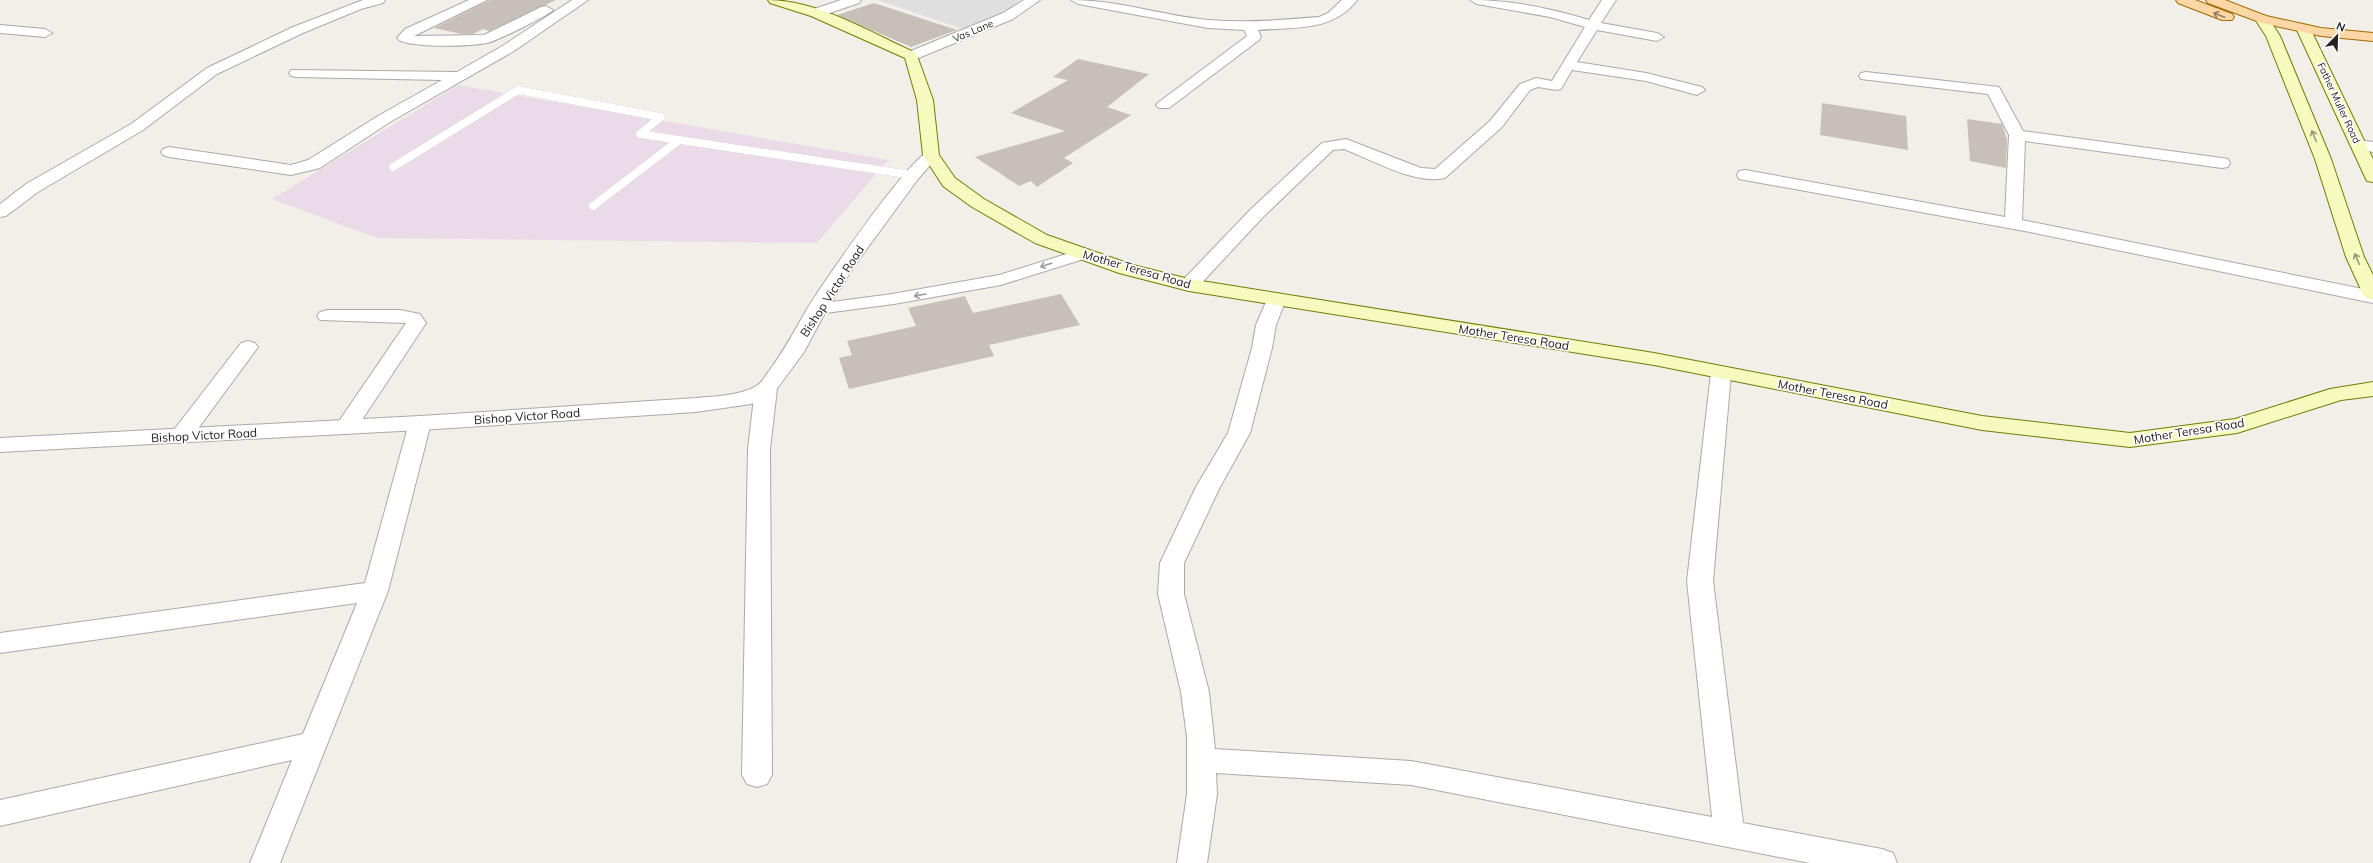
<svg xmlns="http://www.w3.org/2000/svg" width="2373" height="863" font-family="Mulish,sans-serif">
  <rect width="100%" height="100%" fill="#f2efe9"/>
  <path fill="#e0dfdf" d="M877 0H1020L1007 10 963 29Z"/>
  <path fill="#ebdbe8" d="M458 85 888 160 817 243 377 238 272 199Z"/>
  <path fill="#c7bfb8" d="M490 0H556L489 31 483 29 473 34H462L434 28Z
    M874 3 957 30 911 47 837 15Z
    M1078 59 1149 74 1107 107 1131 115 1064 158 1073 163 1037 187 1031 181 1019 186 975 157 1065 131 1011 113 1068 80 1053 77Z
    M1822 103 1906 116 1908 150 1820 135Z
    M1967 119 2002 124 2007 139 2006 168 1970 161Z
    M1061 294 1080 325 989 345 994 356 849 389 839 358 852 355 847 341 916 326 908 308 965 296 973 313Z"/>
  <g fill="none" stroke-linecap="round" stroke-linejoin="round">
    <g stroke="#a9a9a9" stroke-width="8">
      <path id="service-far1" d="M393 167 518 90 661 117 640 134 912 175
        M593 206 678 141"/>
    </g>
    <g stroke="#a9a9a9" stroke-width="12">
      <path id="service" d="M817 309 893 299 1000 280 1083 254"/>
    </g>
    <g stroke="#a9a9a9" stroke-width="2">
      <path id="minor" d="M363 0H385L383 3 361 9 303 33 217 74 143 130 38 192 6 216 0 217V204L26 184 131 124 207 68 293 27Z
        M469 0H487L414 36 484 35 541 7 546 6 553 10C549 15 495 42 487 43 473 46 405 49 397 38L405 29Z
        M572 0H588L514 51 390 122 320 168 291 175 169 157 163 155 161 152 163 149 169 147 291 165 308 160 378 116 442 80 296 77 291 76 289 73 291 70 457 72 504 45Z
        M841 0H861L859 3 821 16H811L809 13 811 10Z
        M1024 0H1040L1013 19 916 59 911 60 904 56 906 53 1003 13Z
        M1071 0C1119 0 1163 16 1209 20 1246 23 1282 20 1319 17L1328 13 1342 0H1357C1334 32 1292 27 1258 30L1261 37 1259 40 1169 108H1159L1156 105 1159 102 1247 36 1244 30 1208 28 1078 4Z
        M1470 0C1512 0 1550 8 1589 20L1602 0H1616L1601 23 1657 33 1664 37 1657 41 1597 30 1577 62 1646 73 1702 87 1705 90 1697 95 1646 81 1572 70 1561 89 1556 90 1538 87 1530 90 1502 127 1445 178C1415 185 1372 160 1344 149L1333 150 1263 217 1196 289 1189 291 1182 289 1179 285 1182 281 1251 209 1322 143 1346 139 1421 168 1435 169 1490 121 1520 84 1536 78 1552 81 1585 27 1550 17 1477 4Z
        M0 25 45 29 52 33 45 37 0 33Z
        M1866 72 1999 87 2023 131 2222 158 2228 159 2230 163 2228 167 2222 168 2025 141 2022 220 2373 291V303L2030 232 1739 179 1737 175 1739 171 1745 170 2005 217 2009 135 1988 94 1861 79 1859 76 1861 73Z
        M2359 140 2373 142V152L2353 148 2351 145 2353 142Z
        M1276 293 1283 295 1286 299 1276 325 1272 348 1250 433 1220 487 1184 563V594L1209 692 1215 749 1411 761 1712 817 1687 581 1711 373 1714 369 1721 367 1728 369 1731 373 1713 581 1743 823 1882 849 1893 853 1897 863H1810L1411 785 1216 773 1217 794 1207 863H1177L1187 794V737L1181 692 1158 594 1160 563 1196 487 1228 433 1252 348 1256 325 1269 295Z
        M327 310H400L420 314 426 323 354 432 346 434 338 432 335 427 406 323 320 320 317 316 320 312Z
        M248 341 255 343 258 347 189 441 181 443 173 441 170 436 173 431 241 343Z
        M766 382 773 384 777 389 770 449 772 775 767 784 757 787 747 784 742 775 748 449 755 389 759 384Z
        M420 416 428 418 431 423 388 591 280 863H250L292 760 0 826V800L303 734 357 603 0 653V633L365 583 409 423 412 418Z"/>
    </g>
    <g stroke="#a9a9a9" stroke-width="2">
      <path id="tertiary" d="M931 150 937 152 939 155 918 179 855 265 827 309 804 352 773 394 751 404 696 412 420 430 0 452V438L420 416 696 398C716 396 740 396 758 385 762 382 766 375 769 371 784 351 795 330 807 309 822 284 911 155 931 150Z"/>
    </g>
    <g stroke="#707d05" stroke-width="2">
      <path id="secondary" d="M768 0C818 0 871 33 916 53L933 100 939 155 955 178 984 199 1047 235 1133 265 1189 279 1654 353 1982 416 2130 433 2235 419 2330 389 2373 382V396L2341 400 2237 433 2130 447 1982 430 1654 365 1189 291 1119 273 1035 243 972 207 943 186 923 155 917 100 905 58 811 16 770 3Z
        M2262 15 2267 16 2280 36 2331 159 2364 257 2373 275V300L2366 298 2363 294 2346 257 2315 159 2266 36 2255 19Z
        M2303 24 2310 28 2373 159V182L2367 181 2365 177 2296 28Z"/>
    </g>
    <g stroke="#a06b00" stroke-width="2">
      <path id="primary" d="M2176 0H2195L2232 14 2234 17 2232 20H2222L2178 3Z
        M2206 0H2225L2266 16 2321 28 2373 33V41L2321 36 2262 23 2208 3Z"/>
    </g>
    <use href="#service-far1" stroke="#fff" stroke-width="8"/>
    <use href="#service" stroke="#fff" stroke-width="10"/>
    <use href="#minor" fill="#fff" fill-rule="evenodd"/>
    <use href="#tertiary" fill="#fff" fill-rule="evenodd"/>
    <use href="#secondary" fill="#f7fabf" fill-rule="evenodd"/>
    <use href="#primary" fill="#fcd6a4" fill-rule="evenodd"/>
  </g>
  <defs><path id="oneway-shaft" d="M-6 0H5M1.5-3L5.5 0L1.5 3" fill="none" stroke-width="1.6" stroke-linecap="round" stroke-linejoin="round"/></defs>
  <use stroke="#8f7c63" href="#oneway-shaft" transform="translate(2219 15) rotate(-158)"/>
  <g stroke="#979978">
    <use href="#oneway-shaft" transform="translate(2314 136) rotate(-112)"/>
    <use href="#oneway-shaft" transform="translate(2357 259) rotate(-113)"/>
  </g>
  <g stroke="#9c9c9c">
    <use href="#oneway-shaft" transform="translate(1046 265) rotate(162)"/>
    <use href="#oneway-shaft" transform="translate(920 295) rotate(170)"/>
  </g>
  <g text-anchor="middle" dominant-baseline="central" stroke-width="3.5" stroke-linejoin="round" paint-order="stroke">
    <g font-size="10" fill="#222" stroke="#fff">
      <text transform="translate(973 31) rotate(-23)">Vas Lane</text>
      <text transform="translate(2339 103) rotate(65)">Father Muller Road</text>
    </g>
    <g font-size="12" fill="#222" stroke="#fff">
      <text transform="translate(1137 269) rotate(16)">Mother Teresa Road</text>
      <text transform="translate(832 291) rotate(-57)">Bishop Victor Road</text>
      <text transform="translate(1514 337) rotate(9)">Mother Teresa Road</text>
      <text transform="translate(1833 394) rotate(11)">Mother Teresa Road</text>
      <text transform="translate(527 416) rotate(-4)">Bishop Victor Road</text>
      <text transform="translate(2189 431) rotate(-9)">Mother Teresa Road</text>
      <text transform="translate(204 435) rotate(-3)">Bishop Victor Road</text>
    </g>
  </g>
  <g transform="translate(2337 36) rotate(23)" stroke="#ffffff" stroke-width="3" paint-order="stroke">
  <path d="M0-3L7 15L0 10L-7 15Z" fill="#222222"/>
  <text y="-6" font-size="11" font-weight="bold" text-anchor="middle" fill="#222222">N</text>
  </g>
</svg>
